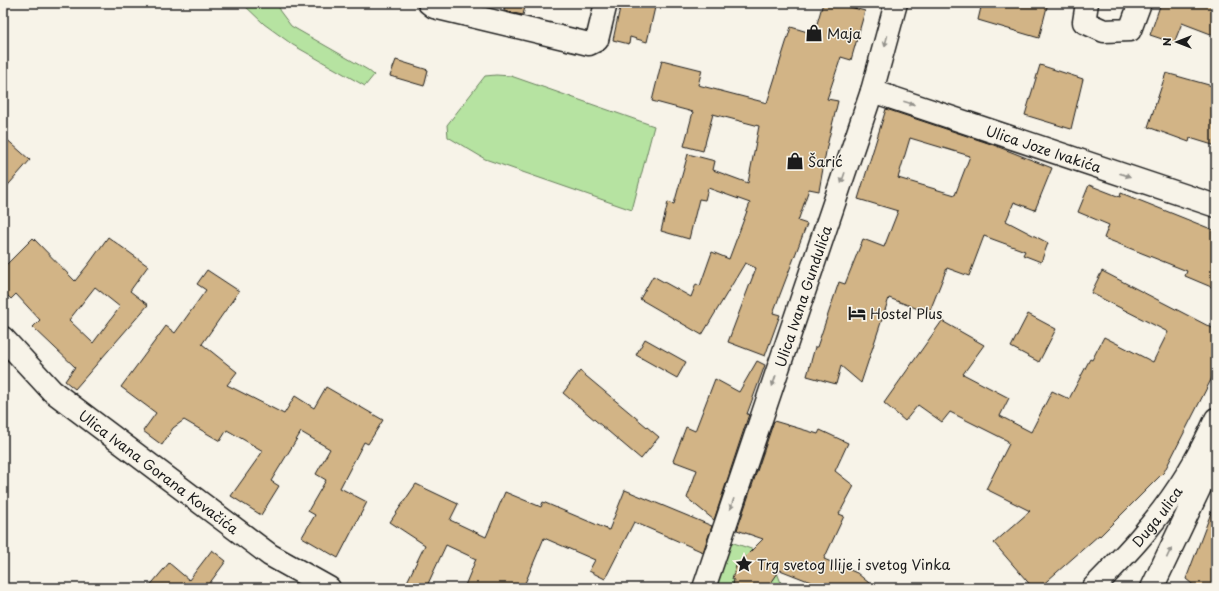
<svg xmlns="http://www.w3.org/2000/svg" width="1219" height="591" font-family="'Playpen Sans',sans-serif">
  <rect width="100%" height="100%" fill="#f7f3e8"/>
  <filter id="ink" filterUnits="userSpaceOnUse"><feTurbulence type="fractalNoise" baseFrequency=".025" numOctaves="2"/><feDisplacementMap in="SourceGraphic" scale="8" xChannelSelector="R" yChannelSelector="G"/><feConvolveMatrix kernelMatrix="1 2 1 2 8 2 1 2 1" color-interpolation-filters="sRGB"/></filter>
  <g filter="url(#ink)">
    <path fill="#b6e3a1" stroke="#69805e" d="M242 3H280L279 10 291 26 368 70 374 75 365 86 293 45 264 24Z
      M496 75 511 76 654 126 632 210 485 159 448 137 447 125 485 76Z
      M725 540 763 553 776 570 783 588H709Z"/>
    <path fill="#d2b486" stroke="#1c1c1c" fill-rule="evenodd" d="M505 3H526L523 15 504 11Z
      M621 3H656L647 42 630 37 629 44 613 40Z
      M823 3H835L865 11 851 60 841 57 827 99 838 101 827 146 819 191 809 189 798 221 807 224 773 313 780 315 765 356 728 342 756 268 745 263 702 335 640 299 653 276 691 297 696 284 700 286 712 252 729 259 750 203 708 188 705 200 699 199 689 239 661 231 668 202 674 204 688 154 715 161 713 170 748 183 759 126 713 114 703 151 684 146 693 112 652 101 662 60 702 70 698 85 767 103 791 27 814 34Z
      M982 3H1048L1039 38 978 20Z
      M1161 3H1216V36L1182 23 1174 43 1150 35Z
      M396 60 428 70 424 86 390 76Z
      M1040 65 1083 79 1071 129 1025 115Z
      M1166 73 1216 87V146L1190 138 1189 142 1148 127Z
      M886 109 991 144 1052 168 1035 210 1014 202 1006 221 1048 243 1041 262 1023 255 1025 251 984 236 969 276 947 268 929 313 889 298 861 383 841 366 836 384 807 376 815 347H817L839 282 845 284 863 239 884 247 898 211 858 199ZM910 138 970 156 955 195 898 178Z
      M3 136 30 160 3 191Z
      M1089 185 1120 197 1121 193 1216 231V289L1185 276 1187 271 1104 238 1109 225 1078 212Z
      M108 237 148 266 130 291 148 305 75 389 65 381 75 367 33 327 40 320 16 294 11 299 3 291V268L33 238 75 281 91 261ZM95 287 120 307 93 343 69 320Z
      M207 270 239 291 202 344 237 372 227 385 284 414 295 396 314 408 326 387 383 420 368 444 364 442 340 488 367 502 338 558 302 537 315 515 308 511 326 480 316 474 330 449 301 432 271 481 279 486 261 515 231 496 263 451 227 430 220 441 184 420 173 428 162 445 143 431 156 413 121 387 166 326 175 333 206 290 197 284Z
      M1102 271 1216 330V370L1164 472 1100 536 1099 535 1039 588H1033L994 543 1030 511 986 489 1009 444 1007 443 1008 441 950 412 942 422 918 405 905 421 884 403 942 321 984 345 963 374 1009 398 1000 416 1031 432 1052 391 1069 399 1090 359 1092 360 1104 337 1153 362 1168 332 1091 293Z
      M1028 314 1056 329 1039 362 1011 347Z
      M645 339 686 362 677 378 636 355Z
      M757 361 765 365 747 414H749L714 520 687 498 697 470 673 461 686 427 695 431 715 379 739 392Z
      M580 371 659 437 641 459 563 393Z
      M774 421 818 434 820 430 848 443 835 471 854 486 839 514 844 516 824 559 857 573 875 588H826L780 570 771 583 770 588H732L734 580 732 579 736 566 763 539 737 530Z
      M416 484 458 504 450 520 486 537 505 492 541 507 543 502 609 530 625 490 712 526 703 552 634 522 605 579 589 571 595 560 544 538 523 588H464L476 559 446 545 426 588H404L425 545 390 522Z
      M1214 505H1216V588H1197L1186 579Z
      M212 550 226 561 206 588H148L169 563 189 580Z"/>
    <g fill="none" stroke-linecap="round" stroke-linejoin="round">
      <g stroke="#1c1c1c" stroke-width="25">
        <g id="minor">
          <path d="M429 3 434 7 589 44 597 40 606 3"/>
          <path d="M1087 3 1084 22 1104 31 1130 30 1140 3"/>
          <path id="s1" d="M872 91 1216 206"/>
          <path id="s2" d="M3 338 52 391 270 555 329 588"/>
          <path id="s3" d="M704 588 872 91 896 3"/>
          <path d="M1152 588 1202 483 1208 437"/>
        </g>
      </g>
      <g stroke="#1c1c1c" stroke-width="25">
        <g id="major">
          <path id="s4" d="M1093 588C1112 568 1132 549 1149 527 1176 495 1199 457 1216 419"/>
        </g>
      </g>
      <use href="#minor" stroke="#f7f3e8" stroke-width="22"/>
      <use href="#major" stroke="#f7f3e8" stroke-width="22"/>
    </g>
    <defs><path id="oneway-solid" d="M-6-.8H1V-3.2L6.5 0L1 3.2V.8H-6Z"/></defs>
    <g fill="#94928c">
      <use href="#oneway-solid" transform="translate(886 41) rotate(105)"/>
      <use href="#oneway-solid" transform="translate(909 103) rotate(18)"/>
      <use href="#oneway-solid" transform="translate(1125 175) rotate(18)"/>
      <use href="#oneway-solid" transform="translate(843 178) rotate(109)"/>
      <use href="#oneway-solid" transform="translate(774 381) rotate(109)"/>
      <use href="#oneway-solid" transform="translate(732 504) rotate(109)"/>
      <use href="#oneway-solid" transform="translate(1169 553) rotate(-65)"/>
    </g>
  </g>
  <defs>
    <g id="shop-bare" transform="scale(1.38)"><path d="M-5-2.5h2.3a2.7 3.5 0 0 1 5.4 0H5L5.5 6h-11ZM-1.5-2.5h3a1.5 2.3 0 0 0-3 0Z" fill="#1c1c1c" stroke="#f7f3e8" stroke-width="2.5" paint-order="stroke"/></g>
    <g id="hotel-bare" transform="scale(1.38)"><path d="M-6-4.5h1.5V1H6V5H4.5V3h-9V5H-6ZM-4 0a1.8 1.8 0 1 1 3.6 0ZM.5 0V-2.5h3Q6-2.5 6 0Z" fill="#1c1c1c" stroke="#f7f3e8" stroke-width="2.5" paint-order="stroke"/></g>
    <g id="sight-bare" transform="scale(1.38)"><path d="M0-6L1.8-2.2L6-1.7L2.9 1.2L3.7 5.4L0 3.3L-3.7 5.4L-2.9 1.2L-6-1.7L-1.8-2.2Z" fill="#1c1c1c" stroke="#f7f3e8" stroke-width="2.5" paint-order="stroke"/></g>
  </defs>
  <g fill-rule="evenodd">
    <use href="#shop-bare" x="814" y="33"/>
    <use href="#shop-bare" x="795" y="161"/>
    <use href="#hotel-bare" x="857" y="313"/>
    <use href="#sight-bare" x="744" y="564"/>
  </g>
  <g text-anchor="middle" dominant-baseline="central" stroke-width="3" stroke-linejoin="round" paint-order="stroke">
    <g font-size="14" fill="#1c1c1c" stroke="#f7f3e8" text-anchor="start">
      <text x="827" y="33">Maja</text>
      <text x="808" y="161">Šarić</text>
      <text x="870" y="313">Hostel Plus</text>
      <text x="757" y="564">Trg svetog Ilije i svetog Vinka</text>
    </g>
    <g font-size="14" fill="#1c1c1c" stroke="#f7f3e8">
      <text stroke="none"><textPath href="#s1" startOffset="181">Ulica Joze Ivakića</textPath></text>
      <text stroke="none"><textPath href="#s3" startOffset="308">Ulica Ivana Gundulića</textPath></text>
      <text stroke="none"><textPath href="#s2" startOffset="206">Ulica Ivana Gorana Kovačića</textPath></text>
      <text stroke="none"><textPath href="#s4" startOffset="96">Duga ulica</textPath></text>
    </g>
  </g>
  <rect width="1219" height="591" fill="none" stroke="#f7f3e8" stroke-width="16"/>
  <rect x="8" y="8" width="1203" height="575" fill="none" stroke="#1c1c1c" stroke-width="1.5" filter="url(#ink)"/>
  <g transform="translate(1177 42) rotate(270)" stroke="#f7f3e8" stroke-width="3" paint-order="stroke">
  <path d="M0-3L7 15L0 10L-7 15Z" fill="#1c1c1c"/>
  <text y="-6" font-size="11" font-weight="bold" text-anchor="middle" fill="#1c1c1c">N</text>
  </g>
</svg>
